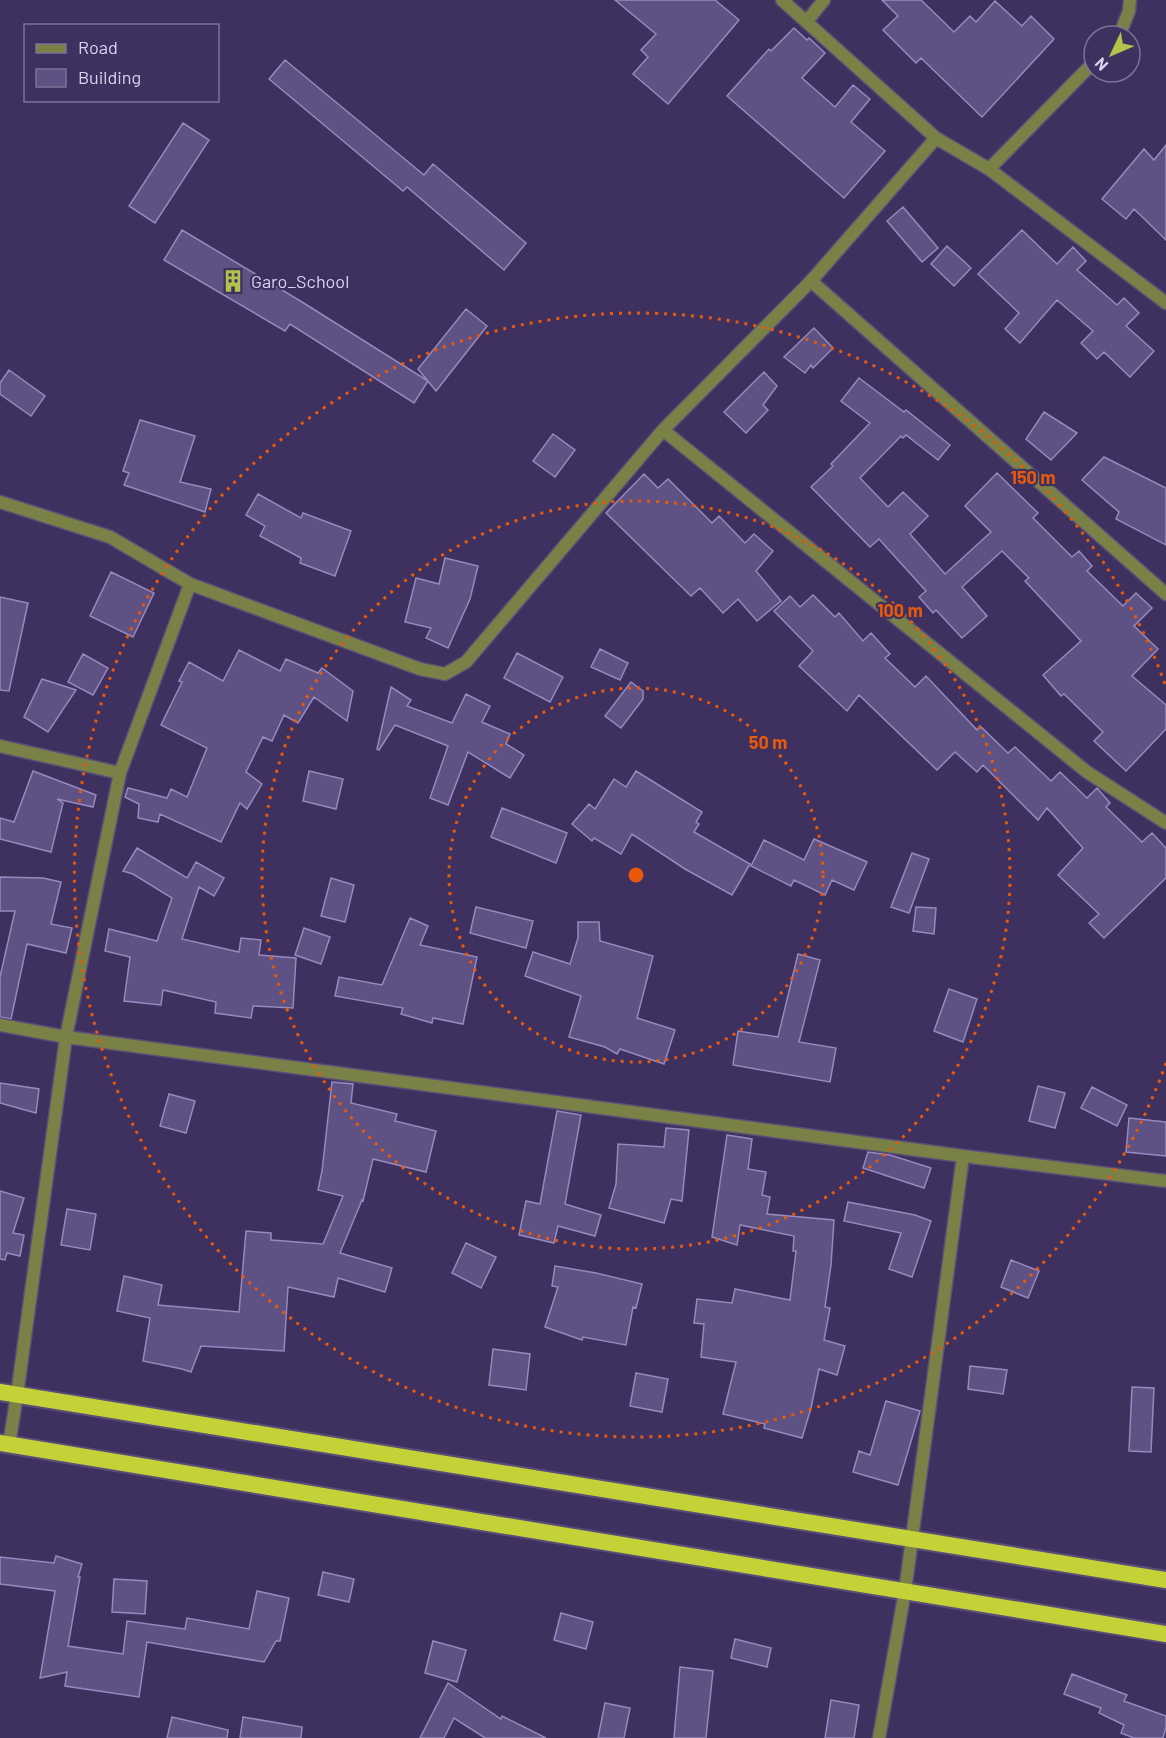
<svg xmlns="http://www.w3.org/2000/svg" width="1166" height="1738" font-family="Barlow,sans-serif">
  <rect width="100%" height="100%" fill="#3e315f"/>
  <path fill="#5e5183" stroke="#9689bf" stroke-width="1.5" d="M615 0H715L739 20 668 104 633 74 648 57 641 50 656 34Z
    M882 0H921L954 32 970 16 976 22 995 1 1022 26 1031 16 1054 39 982 117 921 58 916 63 883 30 898 16Z
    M794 28 807 40 809 38 825 53 802 78 835 107 853 85 870 99 851 122 885 151 844 198 727 96 769 49 771 51Z
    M285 60 424 175 433 164 526 243 504 270 407 187 403 191 269 79Z
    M183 123 209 140 155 223 129 206Z
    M1166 145V240L1134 209 1126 219 1102 199 1144 149 1154 160Z
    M903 207 938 248 922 262 887 221Z
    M182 230 302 302 428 381 414 403 290 324 285 331 164 260Z
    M1022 230 1057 264 1073 247 1086 261 1077 270 1117 305 1124 298 1139 313 1126 326 1154 351 1130 377 1104 352 1097 359 1081 343 1093 331 1057 300 1020 343 1005 329 1019 313 978 274Z
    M947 246 971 268 954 286 931 264Z
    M466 309 487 326 436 391 418 369Z
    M814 328 833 348 813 368 811 365 805 373 784 357Z
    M9 370 45 396 31 416 0 394V383Z
    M764 372 777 386 763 405 768 410 746 433 724 412Z
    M859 378 904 412 906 410 950 445 938 460 906 435 903 438 901 436 860 478 888 507 903 492 928 516 910 534 945 574 991 532 965 506 997 473 1038 513 1033 518 1072 557 1079 551 1092 566 1087 571 1123 606 1136 593 1152 608 1134 626 1158 649 1132 676 1166 705V729L1126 771 1094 741 1103 732 1064 694 1061 696 1043 675 1081 641 1025 581 1029 578 1002 551 962 587 987 616 962 638 936 610 933 613 919 597 926 591 879 539 870 547 811 487 833 466 831 464 870 423 841 401Z
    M1044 412 1077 433 1051 460 1026 439Z
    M140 420 195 436 180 482 211 489 205 512 124 485 129 473 123 471Z
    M553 434 575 450 555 477 533 461Z
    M1104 457 1166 488V545L1116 519 1119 512 1082 480Z
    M644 474 658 488 668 479 712 523 719 516 745 543 754 534 773 551 756 571 781 601 757 621 738 599 723 613 700 588 691 596 606 513Z
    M258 494 301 518 303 513 351 531 335 576 300 563 301 558 260 536 265 526 246 515Z
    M445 558 478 566 470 599 448 648 426 638 431 628 405 622 416 578 439 584Z
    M111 572 154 593 133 637 90 616Z
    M813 595 835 617 839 613 863 641 871 633 890 654 885 658 915 687 926 676 977 730 980 726 1008 753 1015 747 1051 781 1060 772 1087 798 1097 788 1110 803 1106 807 1142 842 1152 833 1166 848V878L1104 938 1089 923 1099 914 1058 875 1083 848 1047 808 1038 820 983 765 977 772 955 752 937 770 859 695 847 711 799 666 813 651 774 611 790 596 800 607Z
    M0 597 28 603 9 691 0 690Z
    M600 649 628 663 620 680 591 667Z
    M239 650 280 671 286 659 318 673 322 668 353 691 347 721 314 697 298 723 284 715 272 741 263 737 246 772 262 784 247 809 240 803 221 842 160 814 158 822 138 818 139 804 125 797 128 788 167 798 171 789 187 797 207 748 161 725 182 682 179 681 189 662 223 681Z
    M517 653 563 677 550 702 504 678Z
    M83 654 108 668 93 695 68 682Z
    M42 679 76 690 48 732 24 717Z
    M631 682 643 691V699L621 728 605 716Z
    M391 687 411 700 407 706 452 723 466 694 490 706 482 722 510 734 506 744 524 755 510 778 468 752 448 805 430 798 448 746 395 725 379 750 377 749Z
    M33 771 96 795 93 807 57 799 63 803 51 852 0 839V818L14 822Z
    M309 771 343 779 336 809 303 801Z
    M636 771 702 812 696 822 699 824 694 832 750 864 732 895 685 869 632 834 621 854 594 838 592 841 572 824 589 804 595 809 614 779 626 787Z
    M502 808 567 833 556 863 491 837Z
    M814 839 867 862 854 890 832 880 825 895 794 880 791 886 751 866 764 840 804 860Z
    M137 848 187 878 196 862 224 878 214 896 199 887 182 939 239 952 241 938 261 940 259 955 296 958 293 1008 253 1006 251 1018 215 1013 216 1002 163 990 161 1005 124 1001 130 957 105 951 109 929 157 941 172 898 133 874 123 871Z
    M912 853 929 859 909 913 891 907Z
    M0 877 43 878 61 882 51 924 72 928 66 953 27 944 11 1019 0 1017V977L15 911H0Z
    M331 878 354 885 345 922 321 916Z
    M476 907 533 921 526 948 470 933Z
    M916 907 936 908 934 934 913 931Z
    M410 918 428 926 420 945 477 957 463 1024 433 1018 432 1023 401 1014 403 1008 335 996 339 977 382 985Z
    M578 922H599L600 941 653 956 637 1018 675 1030 664 1064 620 1049 617 1054 605 1047 569 1037 581 996 525 976 533 952 570 964 578 938Z
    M304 928 330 937 321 964 295 955Z
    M798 954 820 960 799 1042 836 1048 830 1082 733 1065 738 1031 778 1037Z
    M949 989 977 999 963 1042 934 1031Z
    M332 1082 353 1084 351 1103 397 1114 395 1121 436 1131 426 1172 373 1159 363 1201 362 1200 340 1253 392 1268 385 1292 338 1278 334 1297 288 1287 284 1351 201 1346 191 1372 182 1369 143 1361 150 1318 117 1311 124 1276 162 1285 158 1305 239 1312 246 1231 271 1233V1240L323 1244 343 1196 318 1190 322 1171Z
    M0 1083 39 1089 36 1113 0 1103Z
    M1038 1086 1065 1093 1055 1128 1029 1121Z
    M1092 1087 1127 1105 1117 1126 1081 1108Z
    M169 1094 195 1101 186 1133 160 1126Z
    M557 1111 581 1115 565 1204 601 1215 595 1236 558 1226 554 1243 519 1235 526 1201 540 1204Z
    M1129 1118 1166 1122V1156L1126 1152Z
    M666 1128 689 1130 682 1201 671 1199 664 1223 609 1208 616 1184 618 1144 664 1147Z
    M727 1135 752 1139 748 1169 766 1172 762 1195 770 1197 767 1214 834 1220 831 1265 825 1307 830 1308 824 1340 845 1346 837 1375 819 1369 811 1408 802 1438 764 1428 765 1424 723 1414 736 1362 701 1357 704 1324 694 1323 697 1299 732 1303 735 1289 790 1300 796 1251H793L794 1236 740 1225 737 1245 712 1237Z
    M868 1152 890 1155 931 1168 924 1188 863 1168Z
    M0 1191 24 1198 13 1233 24 1235 20 1256 7 1253 5 1260 0 1259Z
    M848 1202 915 1215 931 1221 912 1277 889 1269 901 1233 844 1221Z
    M67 1209 96 1214 90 1250 61 1245Z
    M466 1243 496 1257 481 1288 452 1273Z
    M1011 1260 1039 1271 1028 1298 1001 1287Z
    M555 1266 596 1273 642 1284 636 1308 633 1307 626 1345 583 1337 582 1340 545 1327 558 1287 552 1286Z
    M493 1349 530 1354 526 1390 489 1385Z
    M970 1366 1007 1370 1003 1394 968 1389Z
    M636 1373 668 1379 662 1412 630 1406Z
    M1132 1387 1154 1388 1151 1452 1129 1451Z
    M886 1401 920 1411 898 1485 853 1472 859 1451 870 1455Z
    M56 1556 82 1564 78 1577H80L68 1646 123 1654 127 1621 185 1629 187 1618 249 1629 257 1591 289 1598 280 1641H276L264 1662 147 1642 139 1697 65 1686 67 1672 40 1678 55 1591 0 1584V1557L54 1563Z
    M323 1572 354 1579 349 1602 318 1595Z
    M114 1579 147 1581 145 1614 112 1612Z
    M561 1613 593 1622 586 1649 554 1640Z
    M735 1639 771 1648 767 1667 731 1658Z
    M433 1641 466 1650 457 1682 425 1673Z
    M680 1667 713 1671 706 1738H674Z
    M1072 1674 1127 1695 1124 1701 1166 1716V1727L1163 1738H1134L1121 1733 1124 1725 1099 1713 1101 1708 1064 1694Z
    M448 1683 501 1719 502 1716 546 1738H485L454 1718 444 1738H420Z
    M831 1700 859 1705 854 1738H825Z
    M605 1703 630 1708 624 1738H598Z
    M172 1717 228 1730 227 1738H167Z
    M243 1717 302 1727 301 1738H240Z"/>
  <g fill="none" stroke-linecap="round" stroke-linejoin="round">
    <g stroke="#5a4e79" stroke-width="15">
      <path id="minor" d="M782 0 936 138 989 169 1166 303
        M807 21 824 0
        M1119 36 1129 11 1130 0
        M989 169 1094 62
        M811 281 1166 594
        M663 430 1087 772 1166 823
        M0 502 110 537 190 584 420 669 445 674 466 662 663 430 811 281 936 138
        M0 746 120 773
        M0 1025 66 1037 963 1156 1166 1181
        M9 1445 17 1395 66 1037 120 773 190 584
        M879 1738 905 1591 963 1156"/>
    </g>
    <g stroke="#5a4e79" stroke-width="20">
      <path id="trunk" d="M0 1392 1166 1580
        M0 1443 1166 1634"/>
    </g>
    <use href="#minor" stroke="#798146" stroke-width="12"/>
    <use href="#trunk" stroke="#c4d238" stroke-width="16"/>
  </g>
  <g fill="none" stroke="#e8590c" stroke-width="3" stroke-dasharray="3 6">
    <circle cx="636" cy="875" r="187"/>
    <circle cx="636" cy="875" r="374"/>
    <path d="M1166 1063A562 562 0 1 1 1166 687"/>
  </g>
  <defs>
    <g id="building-bare" transform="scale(1.8)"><path d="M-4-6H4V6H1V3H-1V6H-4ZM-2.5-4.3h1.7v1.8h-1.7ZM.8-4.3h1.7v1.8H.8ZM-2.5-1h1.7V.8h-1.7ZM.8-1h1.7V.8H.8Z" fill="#b4c24a" stroke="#3e315f" stroke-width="2.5" paint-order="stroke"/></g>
  </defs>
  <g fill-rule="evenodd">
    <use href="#building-bare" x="233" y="281"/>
  </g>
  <g text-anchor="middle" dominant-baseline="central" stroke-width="4.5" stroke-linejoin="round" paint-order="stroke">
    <g font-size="18" fill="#d9d3f0" stroke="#3e315f" text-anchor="start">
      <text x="251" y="281">Garo_School</text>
    </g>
  </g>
  <circle cx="636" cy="875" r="9" fill="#e8590c" stroke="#3e315f" stroke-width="3"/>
  <g font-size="18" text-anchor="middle" font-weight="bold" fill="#e8590c" stroke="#3e315f" stroke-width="4.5" stroke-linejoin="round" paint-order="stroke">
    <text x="1033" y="484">150 m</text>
    <text x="900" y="617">100 m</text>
    <text x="768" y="749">50 m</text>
  </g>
  <rect x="24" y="24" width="195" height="78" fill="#3e315f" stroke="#7c7299" stroke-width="1.5"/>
  <rect x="36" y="44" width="30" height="9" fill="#798146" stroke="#7c7299" stroke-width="1.5"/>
  <text x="78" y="54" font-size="18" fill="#d9d3f0">Road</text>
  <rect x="36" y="69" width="30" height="18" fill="#5e5183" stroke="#7c7299" stroke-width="1.5"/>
  <text x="78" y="84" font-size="18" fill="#d9d3f0">Building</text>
  <g transform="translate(1112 54) rotate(226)"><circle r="28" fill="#3e315f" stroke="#7c7299" stroke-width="1.5"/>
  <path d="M0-4.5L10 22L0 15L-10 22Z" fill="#b4c24a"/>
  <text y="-9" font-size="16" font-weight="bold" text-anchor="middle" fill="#d9d3f0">N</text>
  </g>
</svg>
